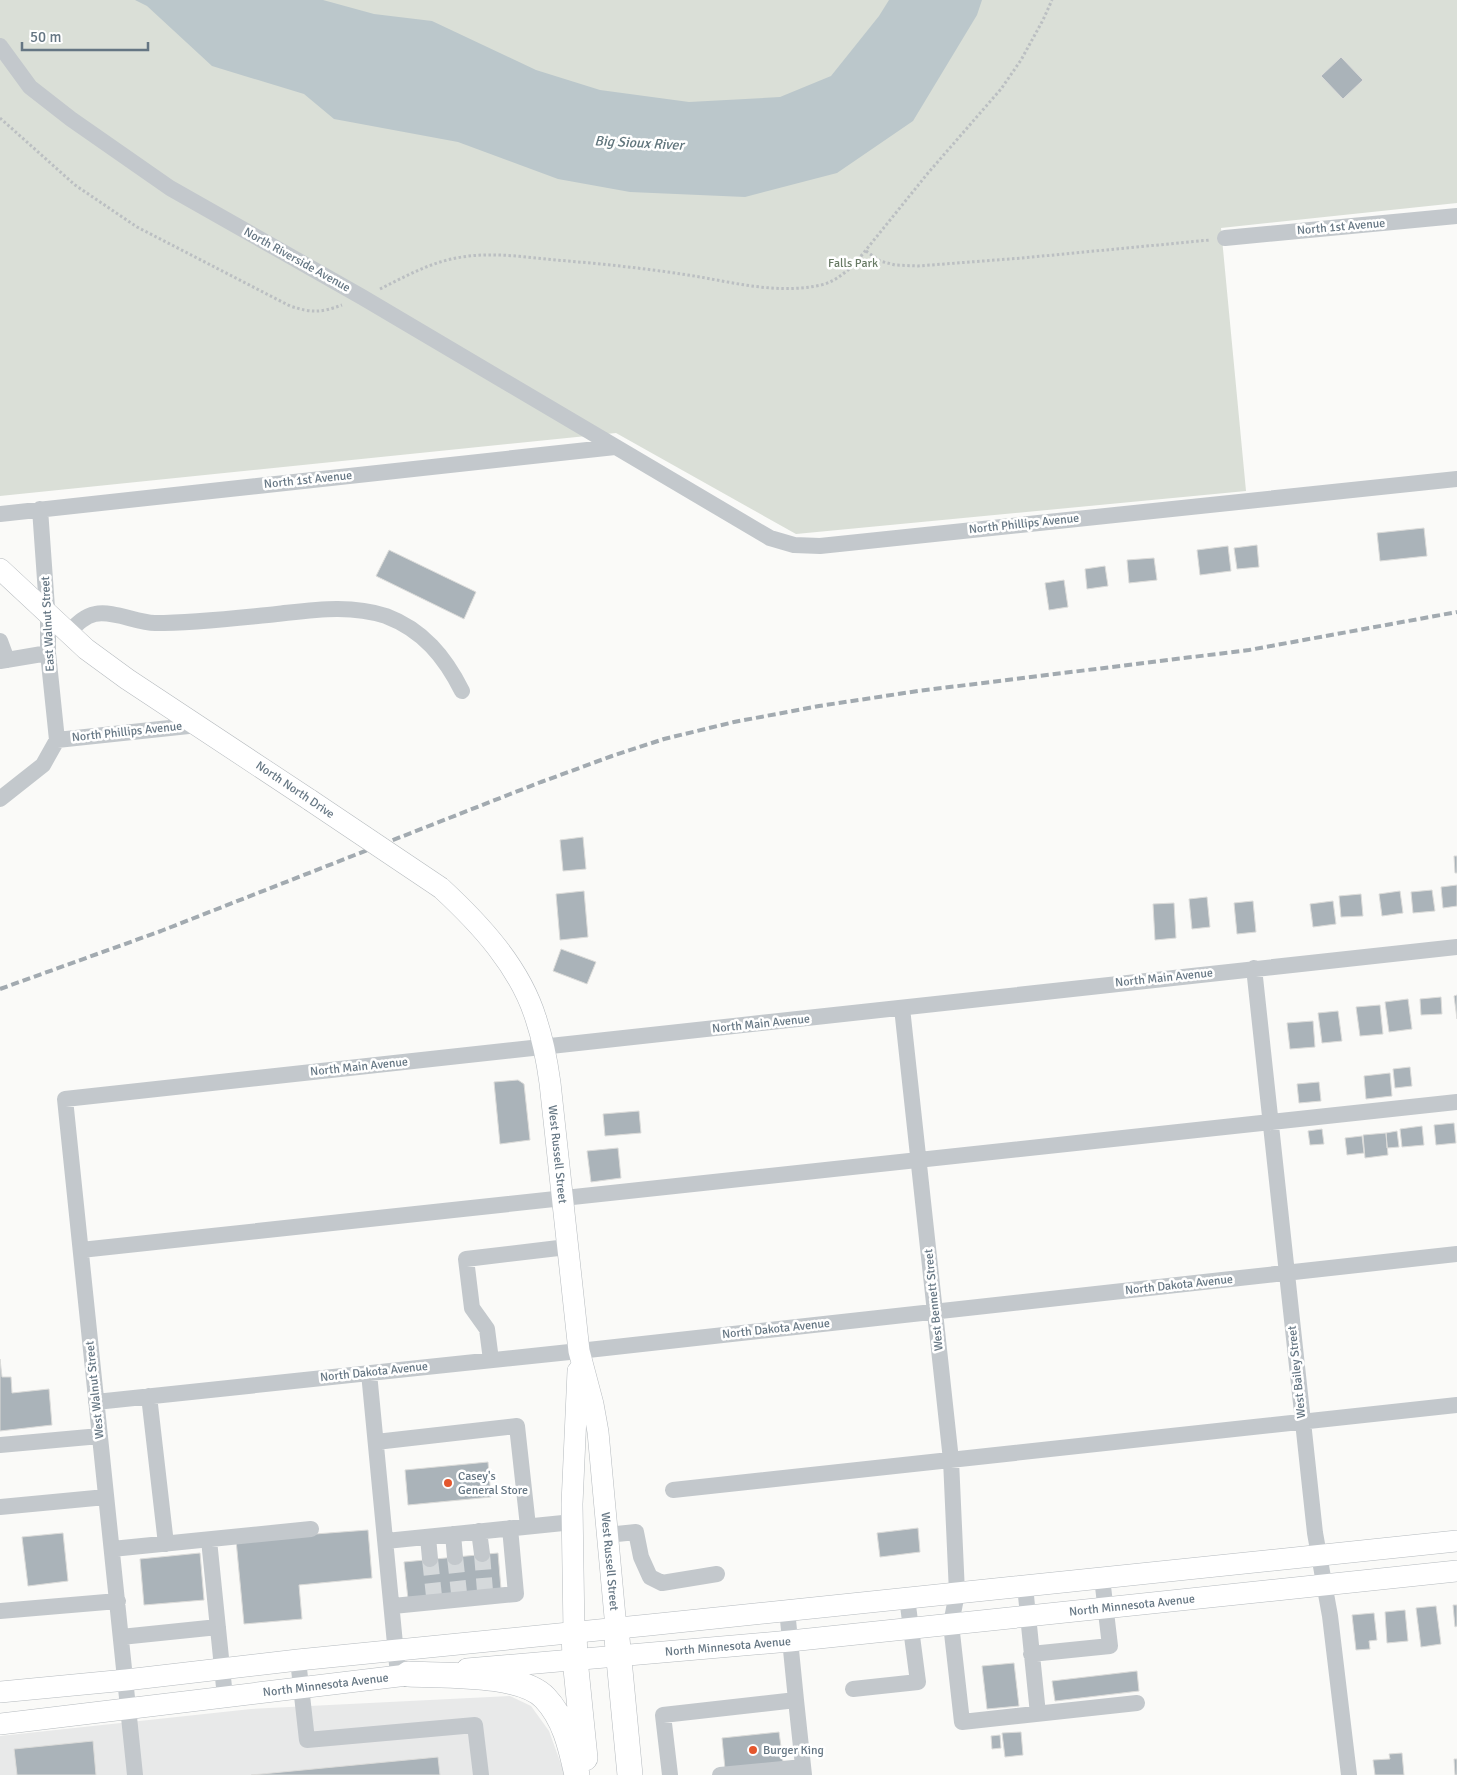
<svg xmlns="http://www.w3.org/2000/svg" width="1457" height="1775" font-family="Signika,sans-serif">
  <rect width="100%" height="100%" fill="#fafaf8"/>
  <path fill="#e8e9e9" d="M510 1696 531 1706 549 1731 565 1775H0V1736L251 1709Z"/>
  <path fill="#dadfd7" d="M0 0H1457V203L1221 228 1246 491 796 534 616 433 0 496Z"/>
  <path fill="#bbc7cb" d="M135 0H323L374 14 432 21 536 70 600 90 689 102 780 97 831 76 879 16 889 0H982L977 15 913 121 837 173 745 197 630 192 558 179 458 142 334 119 304 94 212 66 147 6Z"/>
  <path fill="#aab3b9" stroke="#dcdcda" d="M1341 57 1363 80 1343 99 1321 76Z
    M1424 528 1427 556 1380 561 1377 533Z
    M1257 545 1259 567 1237 569 1234 548Z
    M1228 546 1231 571 1200 575 1197 550Z
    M389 550 476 592 464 619 376 576Z
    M1154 558 1157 580 1129 583 1127 560Z
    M1105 566 1108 586 1087 589 1085 569Z
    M1064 580 1068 607 1049 610 1045 583Z
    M583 837 586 869 563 871 560 840Z
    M1454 856H1457V873H1455Z
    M1457 885V906L1443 908 1441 887Z
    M1432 890 1435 911 1413 913 1411 892Z
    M584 891 588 937 560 940 556 894Z
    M1400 891 1403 913 1382 916 1379 894Z
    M1361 894 1363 916 1341 917 1339 896Z
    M1207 897 1210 927 1192 929 1189 899Z
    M1253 901 1256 932 1237 934 1234 903Z
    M1333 901 1336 924 1313 927 1310 904Z
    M1174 903 1176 938 1155 940 1153 904Z
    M561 949 596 962 587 984 553 971Z
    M1457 995V1019L1454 996Z
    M1441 997 1442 1014 1421 1015 1420 999Z
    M1408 999 1412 1029 1389 1032 1385 1002Z
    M1380 1005 1383 1034 1360 1036 1356 1007Z
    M1338 1011 1342 1041 1322 1043 1318 1013Z
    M1313 1021 1315 1047 1290 1049 1287 1023Z
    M1410 1067 1412 1086 1395 1088 1393 1069Z
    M1390 1073 1392 1096 1366 1099 1364 1076Z
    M518 1080 524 1084 530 1140 500 1144 494 1082Z
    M1319 1082 1321 1101 1299 1103 1297 1084Z
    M639 1111 641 1133 605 1136 603 1114Z
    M1454 1123 1456 1143 1436 1145 1434 1125Z
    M1422 1126 1424 1145 1402 1147 1400 1129Z
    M1322 1129 1324 1144 1310 1145 1308 1131Z
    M1397 1131 1399 1147 1387 1148 1386 1133Z
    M1386 1133 1388 1155 1365 1158 1363 1135Z
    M1362 1136 1364 1153 1347 1155 1345 1138Z
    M618 1148 621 1178 591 1182 587 1151Z
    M0 1359 2 1377H11L12 1393 49 1389 52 1425 0 1431Z
    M488 1462 491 1497 408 1505 405 1470Z
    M918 1528 920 1552 880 1557 877 1533Z
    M368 1530 372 1578 299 1585 302 1619 244 1624 236 1540Z
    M63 1533 68 1581 28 1586 22 1537Z
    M200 1553 204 1600 144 1605 140 1559Z
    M498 1553 501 1589 408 1599 404 1562Z
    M1453 1605H1457V1626L1455 1627Z
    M1436 1606 1441 1644 1421 1647 1416 1608Z
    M1405 1610 1408 1641 1387 1643 1385 1612Z
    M1374 1613 1377 1640 1369 1641 1370 1649 1356 1650 1352 1615Z
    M1014 1663 1019 1706 987 1709 982 1666Z
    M1137 1671 1139 1691 1055 1701 1052 1681Z
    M779 1732 783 1762 725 1769 722 1738Z
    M1021 1732 1023 1755 1005 1757 1002 1733Z
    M1000 1735 1001 1748 992 1749 991 1736Z
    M93 1741 96 1775H17L14 1749Z
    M1402 1753 1404 1775H1375L1373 1760 1390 1759 1389 1754Z
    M438 1757 440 1775H251Z
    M1454 1759H1457V1775H1455Z"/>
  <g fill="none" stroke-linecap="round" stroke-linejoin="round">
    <path stroke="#d5d9db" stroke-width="16" stroke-dasharray="16 8" stroke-linecap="butt" d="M482 1554 485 1591
      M455 1557 459 1593
      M430 1559 434 1596"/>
    <g stroke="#b5babe" stroke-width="22">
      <g id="major">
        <path d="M0 569 86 649 127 679 310 800"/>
        <path id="s1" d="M441 888C480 924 520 967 536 1019 543 1040 547 1061 550 1083L579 1351 593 1404 598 1432 616 1628"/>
        <path d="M574 1632 572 1504 578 1371"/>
        <path id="s2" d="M467 1669 790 1641 1457 1571"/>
        <path d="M0 1692 126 1680 298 1660 649 1625 1457 1541"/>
        <path id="s3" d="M0 1724 424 1673"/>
      </g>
    </g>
    <g stroke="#b4b9bd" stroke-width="26">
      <path id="highway" d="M616 1628 630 1775
        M574 1632 575 1659 585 1758
        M408 1674C443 1676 521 1672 545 1698 565 1719 571 1748 577 1775"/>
    </g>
    <path stroke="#bbbfc2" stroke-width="3" stroke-dasharray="2.5 2.5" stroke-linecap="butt" d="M0 118 75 185 137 227 290 306C312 313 320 313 342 305
      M866 251 880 261 895 265 918 266 1022 258 1210 240
      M380 289C406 276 433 261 462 257 493 252 525 257 556 260 604 264 653 269 700 277 740 284 780 294 821 285 834 282 843 274 853 266L928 173 1001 89 1021 60 1043 20 1052 0"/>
    <path stroke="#c3c8cc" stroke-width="16" d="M0 46 30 87 71 119 170 188 362 297 770 538 794 545 820 546 1457 479
      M1225 238 1457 216
      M40 509 48 622V653L57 740
      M0 514 615 447
      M68 633C76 625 84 616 95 614 113 610 137 623 155 623 196 623 236 618 277 614 313 610 350 604 386 616 423 630 445 657 462 691
      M0 641 7 660
      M0 661 48 653
      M57 740 198 725
      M0 799 43 765 57 740
      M1254 968 1315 1533 1330 1616 1349 1775
      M902 1008 951 1460 957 1593 951 1624 962 1722 1137 1703
      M81 1250 1457 1102
      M491 1360 487 1329 472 1308 466 1259 567 1247
      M369 1373 398 1675
      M149 1396 166 1544
      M96 1402 579 1351 1457 1254
      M376 1442 517 1426 528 1526
      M0 1445 100 1436
      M673 1490 1457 1405
      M0 1507 106 1497
      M479 1531 482 1554
      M453 1534 455 1557
      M607 1535 636 1532 641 1557 650 1577 662 1583 717 1574
      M428 1537 430 1559
      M209 1540 225 1697
      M386 1541 573 1522
      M112 1549 311 1529
      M1025 1586 1038 1714
      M393 1606 516 1594 510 1528
      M787 1610 796 1700
      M0 1611 118 1601
      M121 1637 218 1627
      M1031 1654 1110 1646 1102 1578
      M298 1660 307 1740 475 1725 481 1775
      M853 1689 918 1682 907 1598
      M135 1775 65 1099 1457 947
      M670 1775 663 1715 796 1700 804 1775
      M720 1775 803 1767"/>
    <use href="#major" stroke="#fff" stroke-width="21"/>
    <use href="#highway" stroke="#fff" stroke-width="25"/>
    <path stroke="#a2aab0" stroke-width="4" stroke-dasharray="8 4" stroke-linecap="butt" d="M0 989 161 931 541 782 612 756 664 739 734 722 819 706 918 691 1249 650 1457 612"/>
    <g stroke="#b5babe" stroke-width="22" stroke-linecap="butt">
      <path id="major-bridge" d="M310 800 441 888"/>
    </g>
    <use href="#major-bridge" stroke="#fff" stroke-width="21"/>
  </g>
  <g fill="#e4572e" stroke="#fff" stroke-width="2">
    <circle cx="448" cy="1483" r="5"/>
    <circle cx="753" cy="1750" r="5"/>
  </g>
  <g text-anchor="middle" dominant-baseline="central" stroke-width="5" stroke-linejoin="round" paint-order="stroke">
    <g font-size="12" fill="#657683" stroke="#fff">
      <text transform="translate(1341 227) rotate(-5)">North 1st Avenue</text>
      <text transform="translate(297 260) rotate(29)">North Riverside Avenue</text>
      <text transform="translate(308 480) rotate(-6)">North 1st Avenue</text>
      <text transform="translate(1024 524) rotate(-6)">North Phillips Avenue</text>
      <text transform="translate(48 624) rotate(-93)">East Walnut Street</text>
      <text transform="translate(127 732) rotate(-6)">North Phillips Avenue</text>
      <text transform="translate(295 790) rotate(34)">North North Drive</text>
      <text transform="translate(1164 978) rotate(-6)">North Main Avenue</text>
      <text transform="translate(761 1024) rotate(-6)">North Main Avenue</text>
      <text transform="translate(359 1067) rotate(-6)">North Main Avenue</text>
      <text stroke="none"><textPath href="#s1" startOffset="301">West Russell Street</textPath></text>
      <text transform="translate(1179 1285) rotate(-6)">North Dakota Avenue</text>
      <text transform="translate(934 1300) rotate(-96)">West Bennett Street</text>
      <text transform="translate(776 1329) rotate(-6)">North Dakota Avenue</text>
      <text transform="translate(374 1372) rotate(-6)">North Dakota Avenue</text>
      <text transform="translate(1297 1372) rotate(-96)">West Bailey Street</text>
      <text transform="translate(95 1390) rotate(-96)">West Walnut Street</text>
      <text stroke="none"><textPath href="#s1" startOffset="712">West Russell Street</textPath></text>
      <text stroke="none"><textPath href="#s2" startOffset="668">North Minnesota Avenue</textPath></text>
      <text stroke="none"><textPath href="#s2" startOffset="262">North Minnesota Avenue</textPath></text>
      <text stroke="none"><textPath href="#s3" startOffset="328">North Minnesota Avenue</textPath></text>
    </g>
    <g font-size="12" fill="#687a64" stroke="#fff">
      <text x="853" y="263">Falls Park</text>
    </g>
    <g font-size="12" fill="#657683" stroke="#fff" text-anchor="start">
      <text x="458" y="1476">Casey's<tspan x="458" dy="14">General Store</tspan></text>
      <text x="763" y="1750">Burger King</text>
    </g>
    <g font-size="14" font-style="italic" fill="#60757c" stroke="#fff">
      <text transform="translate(639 143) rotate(3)">Big Sioux River</text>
    </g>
  </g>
  <path d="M22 42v8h126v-8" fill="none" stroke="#657683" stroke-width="2.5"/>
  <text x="30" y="42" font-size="15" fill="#657683" stroke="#ffffff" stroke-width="4" paint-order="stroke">50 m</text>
</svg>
